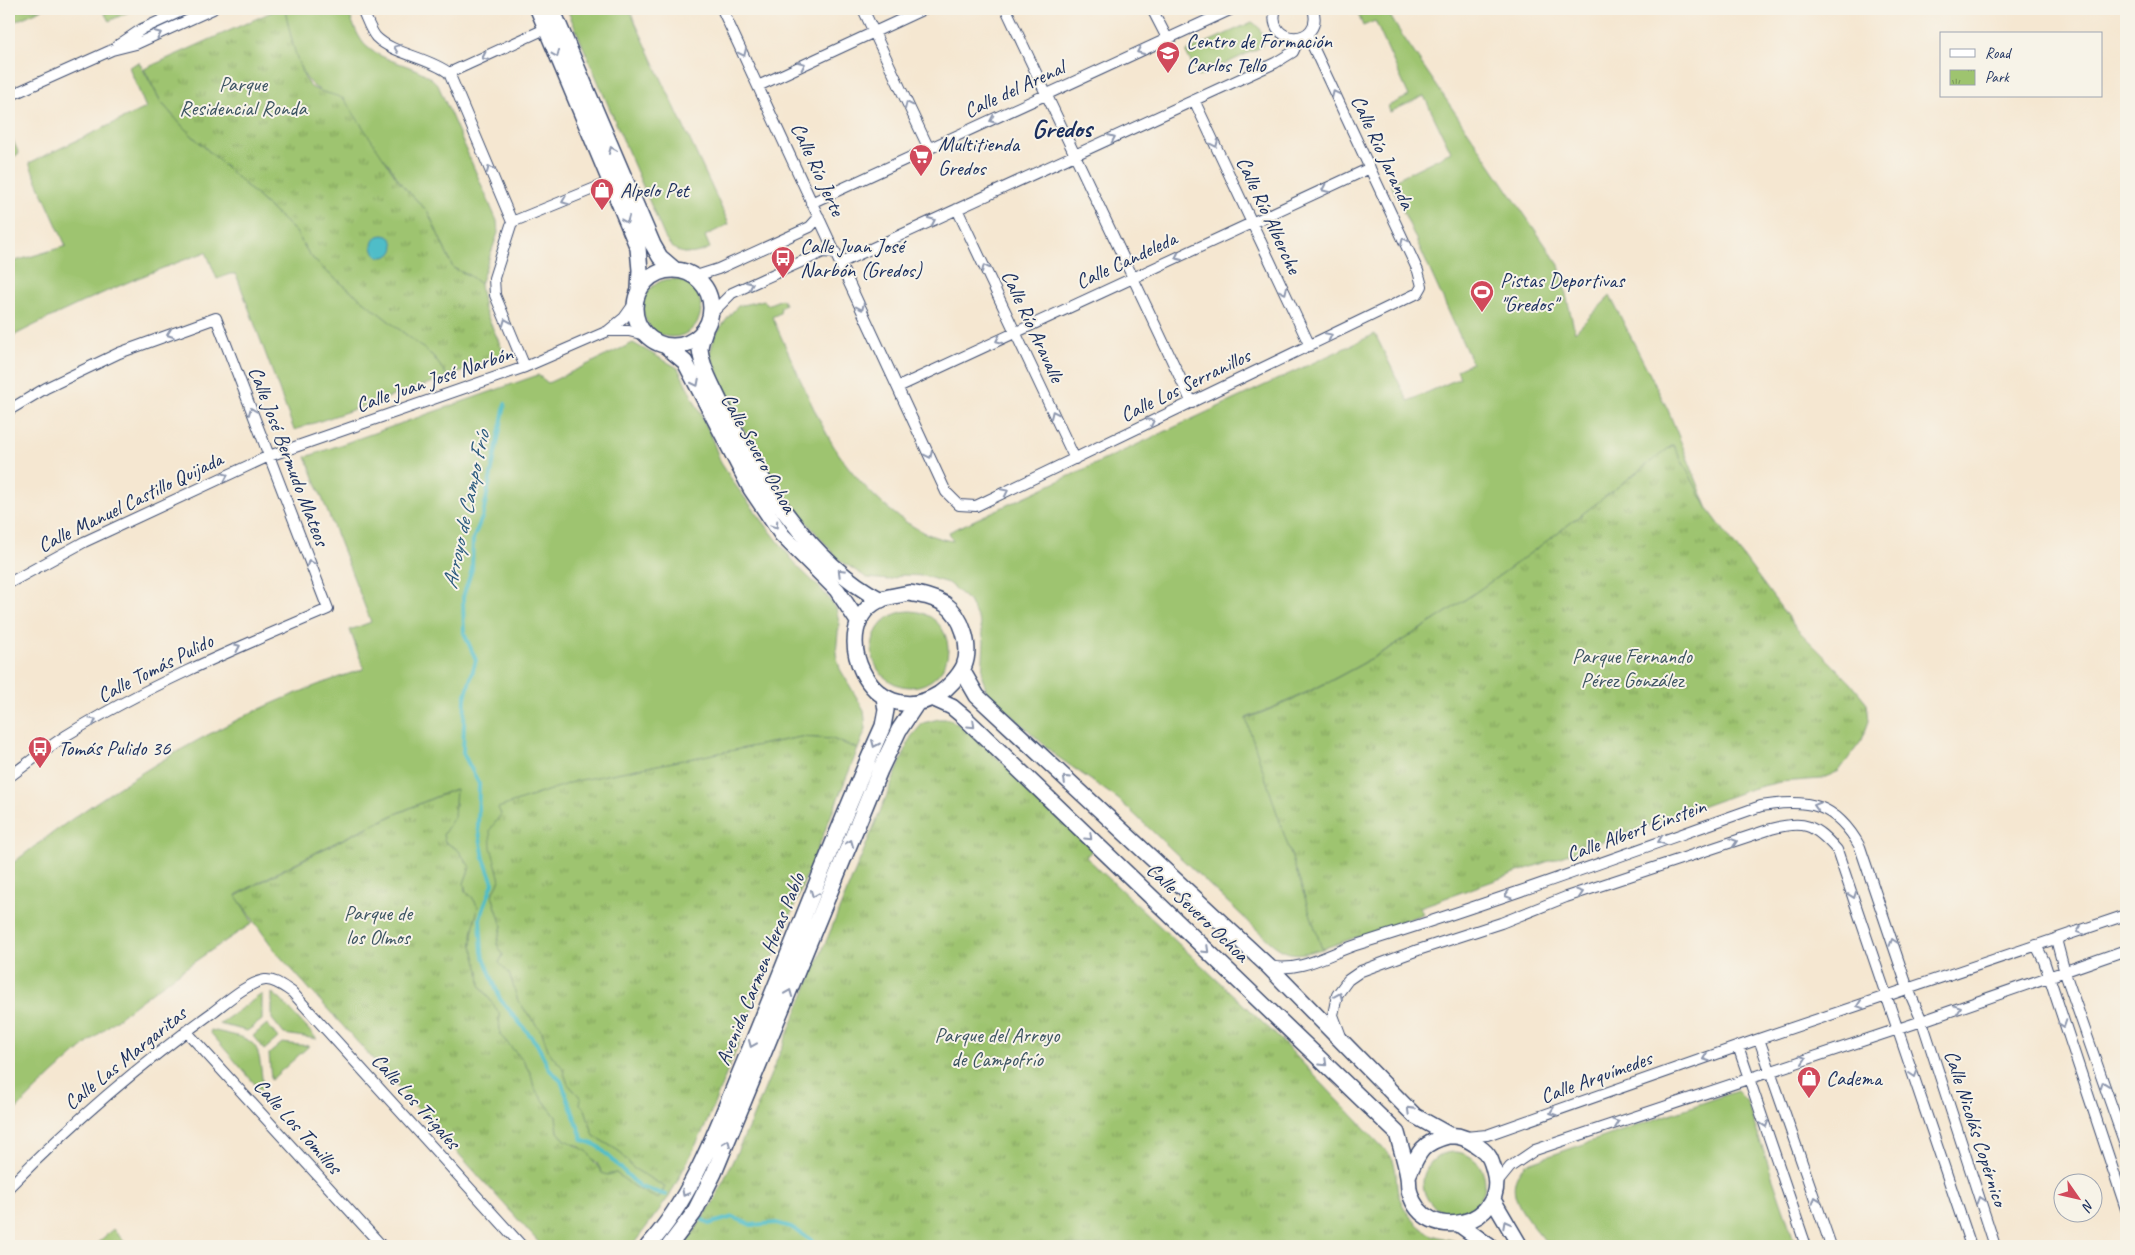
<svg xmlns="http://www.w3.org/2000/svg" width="2135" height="1255" font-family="Caveat,sans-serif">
  <defs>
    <pattern id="park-tufts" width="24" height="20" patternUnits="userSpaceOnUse" patternTransform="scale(1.25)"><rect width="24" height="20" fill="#9ec46f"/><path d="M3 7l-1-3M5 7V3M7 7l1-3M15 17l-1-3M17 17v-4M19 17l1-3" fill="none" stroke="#80a05e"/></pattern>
  </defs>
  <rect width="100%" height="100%" fill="#f7f3e8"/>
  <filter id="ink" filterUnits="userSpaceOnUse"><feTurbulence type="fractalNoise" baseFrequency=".02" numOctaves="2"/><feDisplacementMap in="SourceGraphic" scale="10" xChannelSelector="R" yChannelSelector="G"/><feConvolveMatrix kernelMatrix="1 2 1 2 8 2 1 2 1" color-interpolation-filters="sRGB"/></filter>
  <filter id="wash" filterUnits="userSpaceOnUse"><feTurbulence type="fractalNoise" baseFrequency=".0096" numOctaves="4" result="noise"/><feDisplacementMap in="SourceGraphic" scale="20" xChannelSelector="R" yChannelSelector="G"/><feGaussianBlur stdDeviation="1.12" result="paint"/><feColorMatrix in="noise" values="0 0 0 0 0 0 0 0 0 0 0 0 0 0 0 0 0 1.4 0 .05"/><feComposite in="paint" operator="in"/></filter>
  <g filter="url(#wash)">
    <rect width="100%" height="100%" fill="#f5e7d1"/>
    <path fill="#9ec46f" stroke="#5c7a66" d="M9 9H43L9 24Z
      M102 9H135L109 21Z
      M285 9H347C352 20 356 34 364 44 384 65 420 63 438 85L497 221 498 233 480 284 470 276 453 268 428 212 401 184 388 163 320 90C297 82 289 31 285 9Z
      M567 9H629L729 224 705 236 710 248C692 256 678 257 666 240Z
      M1356 9H1386L1398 29 1559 265 1575 332 1610 296 1668 410 1708 509 1673 445C1539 546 1404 659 1246 718L1322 949C1298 955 1289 958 1269 941L1118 799 1055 755 987 692 982 677 984 641 980 623 969 601 948 583 924 576 902 575 889 580 867 578 838 559 788 500 763 464 734 412 710 353 715 335 733 311 738 306 764 300 767 305 782 299 785 304 781 307 780 313 772 317C791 357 808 400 829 438 851 478 905 536 953 541L949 532 1375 334 1408 401 1460 378 1457 370 1472 363 1390 182 1451 152 1424 96 1390 112 1388 106 1409 96 1375 21 1363 26Z
      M1252 22C1261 27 1266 38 1261 47L1198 77 1186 52Z
      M139 62 161 102 185 129 296 232 309 254 322 268 433 356 448 377 294 430 236 274H230L217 279 206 252C138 276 73 305 9 338V263L66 246 29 163 146 108 129 67Z
      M643 308a29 29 0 1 1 58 0a29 29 0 1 1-58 0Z
      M633 343 678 368 709 431 721 463 736 486 797 566 822 590 836 608 839 622 836 654 840 669 864 710 866 729 858 749 832 739 801 737 576 781 499 808 501 814C487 840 495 854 500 880L492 895 502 926 497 944 503 955 499 963 509 973 524 1009 542 1032 549 1052 562 1067 568 1084 582 1099 580 1104 585 1109 594 1136 619 1151 633 1168 665 1187 658 1199 634 1187 616 1173 607 1175 602 1173 597 1163 578 1145 571 1144 565 1140 558 1132 556 1117 534 1088 531 1074 521 1058 500 1035 499 1013 480 985 479 971 472 945V934L478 907 472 897 466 892 464 883 470 867 458 850 445 842 443 835 455 807V789C379 819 308 855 236 895L253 923C165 979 82 1041 9 1117V866C115 783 235 709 364 669L350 630 371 622 306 457 538 375 548 383Z
      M872 649a38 38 0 1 1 76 0a38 38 0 1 1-76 0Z
      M272 993 280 999 317 1039 284 1034 272 1019Z
      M262 994V1020L247 1031 219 1024Z
      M211 1030C259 1041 258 1037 263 1088L260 1090 210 1032Z
      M282 1043 309 1046 271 1080 269 1054Z
      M1737 1091 1746 1100 1796 1246H1549C1531 1221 1496 1192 1526 1164Z
      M1423 1183a31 31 0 1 1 62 0a31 31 0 1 1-62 0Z
      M113 1229 128 1246H94Z"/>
    <path fill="url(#park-tufts)" stroke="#5c7a66" d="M278 9H285C288 25 299 77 311 87 318 92 335 94 344 99L401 184 428 212 453 268 470 276 480 284 484 309 505 355 448 377 433 356 322 268 309 254 296 232 185 129 161 102 144 69Z
      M9 131 19 154 9 159Z
      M1673 445 1708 509 1796 628 1850 682 1867 703 1869 721 1862 740 1839 771 1821 779 1780 782 1754 788 1420 907 1423 914 1322 949 1246 719C1404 659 1539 546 1673 445Z
      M939 719H949L969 731 1094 848 1086 857 1278 1037 1390 1155C1398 1168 1395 1178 1398 1192 1401 1208 1416 1226 1430 1234 1442 1239 1455 1239 1467 1246H684L713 1203 751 1122 911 737 923 723Z
      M801 737 832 739 858 749 704 1129 669 1197 632 1246H542L276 952 236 896C308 856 379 819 456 789L454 817 443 835 445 842 458 850 470 867 464 883 465 891 472 897 478 907 472 934V945L479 971 480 985 499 1013 500 1035 521 1058 531 1074 534 1088 556 1117 558 1132 565 1140 587 1151 602 1173 607 1175 616 1173 634 1187 658 1199 665 1187 633 1168 619 1151 594 1136 585 1109 580 1104 581 1098 568 1084 562 1067 549 1052 542 1032 518 1001 509 973 499 963 503 955 497 944 502 926 492 895 500 880 491 847 490 830 501 814 498 808 576 781Z
      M267 1024 278 1038 264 1050 253 1036Z"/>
    <path fill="#50bdc8" stroke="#367693" d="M372 246a11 11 0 1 1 22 0a11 11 0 1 1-22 0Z"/>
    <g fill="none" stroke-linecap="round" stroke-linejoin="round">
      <path stroke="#50bdc8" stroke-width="4" d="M505 404 483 515 473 539 472 569 463 597 464 633 476 660 465 698 463 753 479 784 478 826 484 859 493 883 480 918 482 952 500 999 537 1044 550 1070 561 1081 583 1140 598 1146 640 1187 666 1195
        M700 1218 709 1224 733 1217 751 1225 776 1223 791 1227 811 1240 815 1246"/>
    </g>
  </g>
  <g filter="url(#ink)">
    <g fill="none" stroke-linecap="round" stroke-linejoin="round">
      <g stroke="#3c4b6f" stroke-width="12">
        <path id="minor" d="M362 9C366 17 370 30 376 37 393 54 428 57 449 73L512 222 494 278 495 295 525 367
          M722 9 946 492 959 505 976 506 1418 293 1422 286 1418 271 1307 34
          M863 9 929 149
          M1006 9 1192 403
          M1152 9 1167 38
          M1276 9C1264 46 1325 47 1313 9
          M117 46 142 29 186 9
          M449 73 545 29
          M758 86 924 9
          M9 96 112 50 136 44 213 9
          M1194 100 1310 346
          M811 203 1232 9
          M957 209 1075 459
          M512 222 610 182
          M840 263 1275 63 1293 52 1300 37
          M696 276 718 269 810 227 819 217
          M712 313 732 293 823 252 836 253
          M608 331H629L645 335
          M898 387 1370 168
          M9 410 46 388 119 353 216 318 328 609C239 647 150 684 67 735 47 748 28 763 9 777
          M9 583 84 542 269 456 525 367 608 331 624 318 634 304
          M2056 939 2065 973 2126 1147
          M2036 945 2044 961 2126 1209
          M1269 966C1302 973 1329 953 1359 944 1495 902 1628 853 1761 806 1808 798 1836 803 1860 847L1908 989 1922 1021 1995 1246
          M186 1031 382 1246
          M1342 1039 1333 1015 1337 995 1348 980 1361 971 1418 950 1501 923 1566 897 1771 829C1804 820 1814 824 1837 850L1971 1246
          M1759 1039 1831 1246
          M1738 1046 1806 1246
          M1465 1137 1487 1135 1759 1039 2126 915
          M1497 1183 1510 1167 1535 1150 1922 1021 2126 950
          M9 1187C72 1123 139 1065 213 1012 226 1002 249 982 265 980 275 979 284 987 292 992L522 1246"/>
      </g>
      <g stroke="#3c4b6f" stroke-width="18">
        <path id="secondary" d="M538 9 638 248 640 270 639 289
          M552 9 653 245 660 257 674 269
          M635 308a38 38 0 1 1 76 0a38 38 0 1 1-76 0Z
          M705 330C703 336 700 343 700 349 702 368 712 385 720 402 754 473 809 563 881 600
          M666 346 685 362 751 489 782 535 837 590 859 623
          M909 593C921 595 933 597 945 604 962 616 972 646 964 666 959 676 948 688 939 694 870 737 823 623 882 599 890 596 900 595 909 593Z
          M962 670 977 696 1268 966 1415 1116 1451 1136
          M932 698 952 707 964 717 1397 1133C1401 1148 1406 1163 1408 1177 1409 1182 1408 1188 1410 1193 1425 1246 1509 1225 1494 1171 1491 1159 1489 1154 1479 1147 1469 1140 1460 1134 1448 1136 1421 1143 1418 1153 1408 1176
          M1493 1200 1520 1246
          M1460 1225 1489 1246
          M648 1246C694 1195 718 1125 744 1063 791 951 833 837 883 726L886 710 884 697
          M669 1246 694 1213 714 1173 880 770 899 730 917 703"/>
      </g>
      <use href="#minor" stroke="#fff" stroke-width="10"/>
      <use href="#secondary" stroke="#fff" stroke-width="15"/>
    </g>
    <defs><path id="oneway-chevron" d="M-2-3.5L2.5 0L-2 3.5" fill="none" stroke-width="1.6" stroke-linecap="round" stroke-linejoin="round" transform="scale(1.25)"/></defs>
    <g stroke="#8d97ae">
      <use href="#oneway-chevron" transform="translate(158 34) rotate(-24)"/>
      <use href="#oneway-chevron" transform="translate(397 48) rotate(-158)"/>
      <use href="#oneway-chevron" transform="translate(1140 51) rotate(155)"/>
      <use href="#oneway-chevron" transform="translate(743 53) rotate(65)"/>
      <use href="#oneway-chevron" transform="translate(556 54) rotate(67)"/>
      <use href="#oneway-chevron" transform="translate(485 57) rotate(156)"/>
      <use href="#oneway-chevron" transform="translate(802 65) rotate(-25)"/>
      <use href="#oneway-chevron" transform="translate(1335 94) rotate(-115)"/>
      <use href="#oneway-chevron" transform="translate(908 105) rotate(-115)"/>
      <use href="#oneway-chevron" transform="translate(993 120) rotate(155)"/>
      <use href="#oneway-chevron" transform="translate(1112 138) rotate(-25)"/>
      <use href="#oneway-chevron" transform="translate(1215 144) rotate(65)"/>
      <use href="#oneway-chevron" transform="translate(612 150) rotate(-113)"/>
      <use href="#oneway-chevron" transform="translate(490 169) rotate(-113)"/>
      <use href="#oneway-chevron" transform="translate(1325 189) rotate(155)"/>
      <use href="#oneway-chevron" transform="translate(565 201) rotate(158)"/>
      <use href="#oneway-chevron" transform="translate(626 220) rotate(67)"/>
      <use href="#oneway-chevron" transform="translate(932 221) rotate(-25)"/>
      <use href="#oneway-chevron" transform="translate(1404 241) rotate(-115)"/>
      <use href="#oneway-chevron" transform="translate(1178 257) rotate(155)"/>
      <use href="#oneway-chevron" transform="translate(985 268) rotate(-115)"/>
      <use href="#oneway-chevron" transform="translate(750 285) rotate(-24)"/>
      <use href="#oneway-chevron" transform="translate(1284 291) rotate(65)"/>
      <use href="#oneway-chevron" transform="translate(861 307) rotate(65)"/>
      <use href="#oneway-chevron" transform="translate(506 322) rotate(-112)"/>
      <use href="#oneway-chevron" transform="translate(170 334) rotate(160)"/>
      <use href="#oneway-chevron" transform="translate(1329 336) rotate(-26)"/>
      <use href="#oneway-chevron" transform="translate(999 340) rotate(155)"/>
      <use href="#oneway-chevron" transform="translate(696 383) rotate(63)"/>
      <use href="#oneway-chevron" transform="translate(252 411) rotate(-111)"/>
      <use href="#oneway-chevron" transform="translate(1054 414) rotate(-115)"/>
      <use href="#oneway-chevron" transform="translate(1151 422) rotate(-26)"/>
      <use href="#oneway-chevron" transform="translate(929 455) rotate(65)"/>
      <use href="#oneway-chevron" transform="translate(225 476) rotate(-24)"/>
      <use href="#oneway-chevron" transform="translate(1005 492) rotate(-26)"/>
      <use href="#oneway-chevron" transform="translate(775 525) rotate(56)"/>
      <use href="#oneway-chevron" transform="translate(310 563) rotate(-111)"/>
      <use href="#oneway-chevron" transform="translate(841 572) rotate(-135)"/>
      <use href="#oneway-chevron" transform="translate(237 647) rotate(-24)"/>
      <use href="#oneway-chevron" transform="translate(93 721) rotate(-29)"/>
      <use href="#oneway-chevron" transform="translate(972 725) rotate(44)"/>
      <use href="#oneway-chevron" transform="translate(875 744) rotate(114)"/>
      <use href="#oneway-chevron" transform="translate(1066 779) rotate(-137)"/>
      <use href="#oneway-chevron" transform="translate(1817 806) rotate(-163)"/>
      <use href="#oneway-chevron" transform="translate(1089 837) rotate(44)"/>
      <use href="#oneway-chevron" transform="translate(1661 841) rotate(160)"/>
      <use href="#oneway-chevron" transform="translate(1734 842) rotate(-18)"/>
      <use href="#oneway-chevron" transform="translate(850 843) rotate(-68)"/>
      <use href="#oneway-chevron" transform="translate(1580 893) rotate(-18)"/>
      <use href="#oneway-chevron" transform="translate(814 894) rotate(112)"/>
      <use href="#oneway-chevron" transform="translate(1508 895) rotate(161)"/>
      <use href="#oneway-chevron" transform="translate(1853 895) rotate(70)"/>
      <use href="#oneway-chevron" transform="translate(2080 931) rotate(161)"/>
      <use href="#oneway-chevron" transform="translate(1893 942) rotate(-108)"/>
      <use href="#oneway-chevron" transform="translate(1206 950) rotate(44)"/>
      <use href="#oneway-chevron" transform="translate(789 993) rotate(-68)"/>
      <use href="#oneway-chevron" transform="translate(1339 996) rotate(-67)"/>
      <use href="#oneway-chevron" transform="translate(1860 1005) rotate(162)"/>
      <use href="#oneway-chevron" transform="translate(1958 1009) rotate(-19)"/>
      <use href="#oneway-chevron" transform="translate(2063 1024) rotate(71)"/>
      <use href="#oneway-chevron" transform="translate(752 1044) rotate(113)"/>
      <use href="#oneway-chevron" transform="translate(1706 1058) rotate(160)"/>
      <use href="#oneway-chevron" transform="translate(1803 1059) rotate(-18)"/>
      <use href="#oneway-chevron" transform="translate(1324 1063) rotate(44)"/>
      <use href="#oneway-chevron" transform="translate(1914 1074) rotate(72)"/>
      <use href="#oneway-chevron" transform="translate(2104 1085) rotate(-109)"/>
      <use href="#oneway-chevron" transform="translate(1410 1110) rotate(-135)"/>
      <use href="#oneway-chevron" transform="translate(1553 1112) rotate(160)"/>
      <use href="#oneway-chevron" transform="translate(1616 1123) rotate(-19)"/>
      <use href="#oneway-chevron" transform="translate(1765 1124) rotate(71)"/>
      <use href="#oneway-chevron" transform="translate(727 1143) rotate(-67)"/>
      <use href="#oneway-chevron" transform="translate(685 1193) rotate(118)"/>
      <use href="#oneway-chevron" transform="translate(1816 1200) rotate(-109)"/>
      <use href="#oneway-chevron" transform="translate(1980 1200) rotate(-108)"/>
      <use href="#oneway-chevron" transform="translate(1506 1224) rotate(-118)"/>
    </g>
  </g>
  <defs>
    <g id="university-pin" transform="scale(1.25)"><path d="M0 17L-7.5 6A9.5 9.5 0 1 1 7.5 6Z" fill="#d1495b" stroke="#f7f3e8"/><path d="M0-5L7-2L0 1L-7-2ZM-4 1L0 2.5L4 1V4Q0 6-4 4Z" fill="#fff"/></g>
    <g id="supermarket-pin" transform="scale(1.25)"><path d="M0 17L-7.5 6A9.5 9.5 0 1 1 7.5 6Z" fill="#d1495b" stroke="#f7f3e8"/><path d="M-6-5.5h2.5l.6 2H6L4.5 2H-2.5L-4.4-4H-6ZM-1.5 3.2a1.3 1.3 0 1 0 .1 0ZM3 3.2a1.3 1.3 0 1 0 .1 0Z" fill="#fff"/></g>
    <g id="shop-pin" transform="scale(1.25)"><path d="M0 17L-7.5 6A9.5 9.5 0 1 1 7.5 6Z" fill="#d1495b" stroke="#f7f3e8"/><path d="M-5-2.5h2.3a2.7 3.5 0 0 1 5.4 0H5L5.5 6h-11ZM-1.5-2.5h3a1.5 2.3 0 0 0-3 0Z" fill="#fff"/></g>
    <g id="bus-pin" transform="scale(1.25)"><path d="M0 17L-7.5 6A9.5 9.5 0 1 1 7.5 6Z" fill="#d1495b" stroke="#f7f3e8"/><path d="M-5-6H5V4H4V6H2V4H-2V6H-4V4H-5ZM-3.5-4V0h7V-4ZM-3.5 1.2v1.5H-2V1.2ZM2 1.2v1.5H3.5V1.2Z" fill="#fff"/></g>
    <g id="stadium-pin" transform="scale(1.25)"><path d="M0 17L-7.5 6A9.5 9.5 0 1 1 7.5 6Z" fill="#d1495b" stroke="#f7f3e8"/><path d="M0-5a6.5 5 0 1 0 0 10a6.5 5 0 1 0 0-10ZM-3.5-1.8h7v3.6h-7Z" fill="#fff"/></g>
  </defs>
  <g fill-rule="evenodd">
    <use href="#university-pin" x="1168" y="53"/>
    <use href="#supermarket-pin" x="921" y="156"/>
    <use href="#shop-pin" x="602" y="190"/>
    <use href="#bus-pin" x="783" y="258"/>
    <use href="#stadium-pin" x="1482" y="292"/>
    <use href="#bus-pin" x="40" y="748"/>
    <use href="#shop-pin" x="1809" y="1078"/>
  </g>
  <g text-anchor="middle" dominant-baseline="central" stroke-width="4" stroke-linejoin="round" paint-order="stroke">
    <g font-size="21" fill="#1b2f5e" stroke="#f7f3e8" text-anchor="start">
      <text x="1186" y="41">Centro de Formación<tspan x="1186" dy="24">Carlos Tello</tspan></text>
      <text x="938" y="144">Multitienda<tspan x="938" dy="24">Gredos</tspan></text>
      <text x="620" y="190">Alpelo Pet</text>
      <text x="800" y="246">Calle Juan José<tspan x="800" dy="24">Narbón (Gredos)</tspan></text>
      <text x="1500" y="280">Pistas Deportivas<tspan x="1500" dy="24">"Gredos"</tspan></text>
      <text x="58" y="748">Tomás Pulido 36</text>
      <text x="1826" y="1078">Cadema</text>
    </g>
    <g font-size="21" fill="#3c5462" stroke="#f7f3e8">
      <text x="243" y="84">Parque<tspan x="243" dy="24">Residencial Ronda</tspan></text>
      <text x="1632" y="656">Parque Fernando<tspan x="1632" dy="24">Pérez González</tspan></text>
      <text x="378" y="913">Parque de<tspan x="378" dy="24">los Olmos</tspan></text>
      <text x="997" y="1035">Parque del Arroyo<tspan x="997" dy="24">de Campofrío</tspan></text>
    </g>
    <g font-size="21" fill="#1b2f5e" stroke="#f7f3e8">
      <text transform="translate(1014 89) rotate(-25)">Calle del Arenal</text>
      <text transform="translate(1383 152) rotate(65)">Calle Río Jaranda</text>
      <text transform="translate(818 169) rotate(65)">Calle Río Jerte</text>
      <text transform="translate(1269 215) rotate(65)">Calle Río Alberche</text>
      <text transform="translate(1126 260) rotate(-25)">Calle Candeleda</text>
      <text transform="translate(1033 326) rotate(65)">Calle Río Aravalle</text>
      <text transform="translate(434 379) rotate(-19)">Calle Juan José Narbón</text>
      <text transform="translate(1185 385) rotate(-26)">Calle Los Serranillos</text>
      <text transform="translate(759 453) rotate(61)">Calle Severo Ochoa</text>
      <text transform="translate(289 456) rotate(69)">Calle José Bermudo Mateos</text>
      <text transform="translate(130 502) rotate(-26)">Calle Manuel Castillo Quijada</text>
      <text transform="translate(155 668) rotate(-27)">Calle Tomás Pulido</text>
      <text transform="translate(1636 830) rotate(-20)">Calle Albert Einstein</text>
      <text transform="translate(1198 912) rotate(44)">Calle Severo Ochoa</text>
      <text transform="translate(760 969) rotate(-68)">Avenida Carmen Heras Pablo</text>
      <text transform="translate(125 1058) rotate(-39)">Calle Las Margaritas</text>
      <text transform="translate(1596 1077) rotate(-20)">Calle Arquímedes</text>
      <text transform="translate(416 1101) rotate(48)">Calle Los Trigales</text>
      <text transform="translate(298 1126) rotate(48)">Calle Los Tomillos</text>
      <text transform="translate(1976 1128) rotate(72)">Calle Nicolás Copérnico</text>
    </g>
    <g font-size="22" font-style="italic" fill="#2b5a7e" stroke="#f7f3e8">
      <text transform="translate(466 510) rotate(-78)">Arroyo de Campo Frío</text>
    </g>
    <g font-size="26" font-weight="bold" fill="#1b2f5e" stroke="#f7f3e8">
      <text x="1062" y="128">Gredos</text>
    </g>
  </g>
  <rect width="2135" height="1255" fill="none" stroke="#f7f3e8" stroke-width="30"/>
  <rect x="1940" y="32" width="162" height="65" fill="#f7f3e8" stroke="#9fa5b1"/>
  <rect x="1950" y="49" width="25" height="8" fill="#ffffff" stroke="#9fa5b1"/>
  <text x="1985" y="58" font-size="15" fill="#1b2f5e">Road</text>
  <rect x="1950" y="70" width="25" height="15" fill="url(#park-tufts)" stroke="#9fa5b1"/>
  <text x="1985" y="82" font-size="15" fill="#1b2f5e">Park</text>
  <g transform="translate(2078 1198) rotate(124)"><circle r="24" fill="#f7f3e8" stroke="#9fa5b1"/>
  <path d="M0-4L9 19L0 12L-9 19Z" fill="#d1495b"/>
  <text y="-8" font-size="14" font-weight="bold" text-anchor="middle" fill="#1b2f5e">N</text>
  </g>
</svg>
